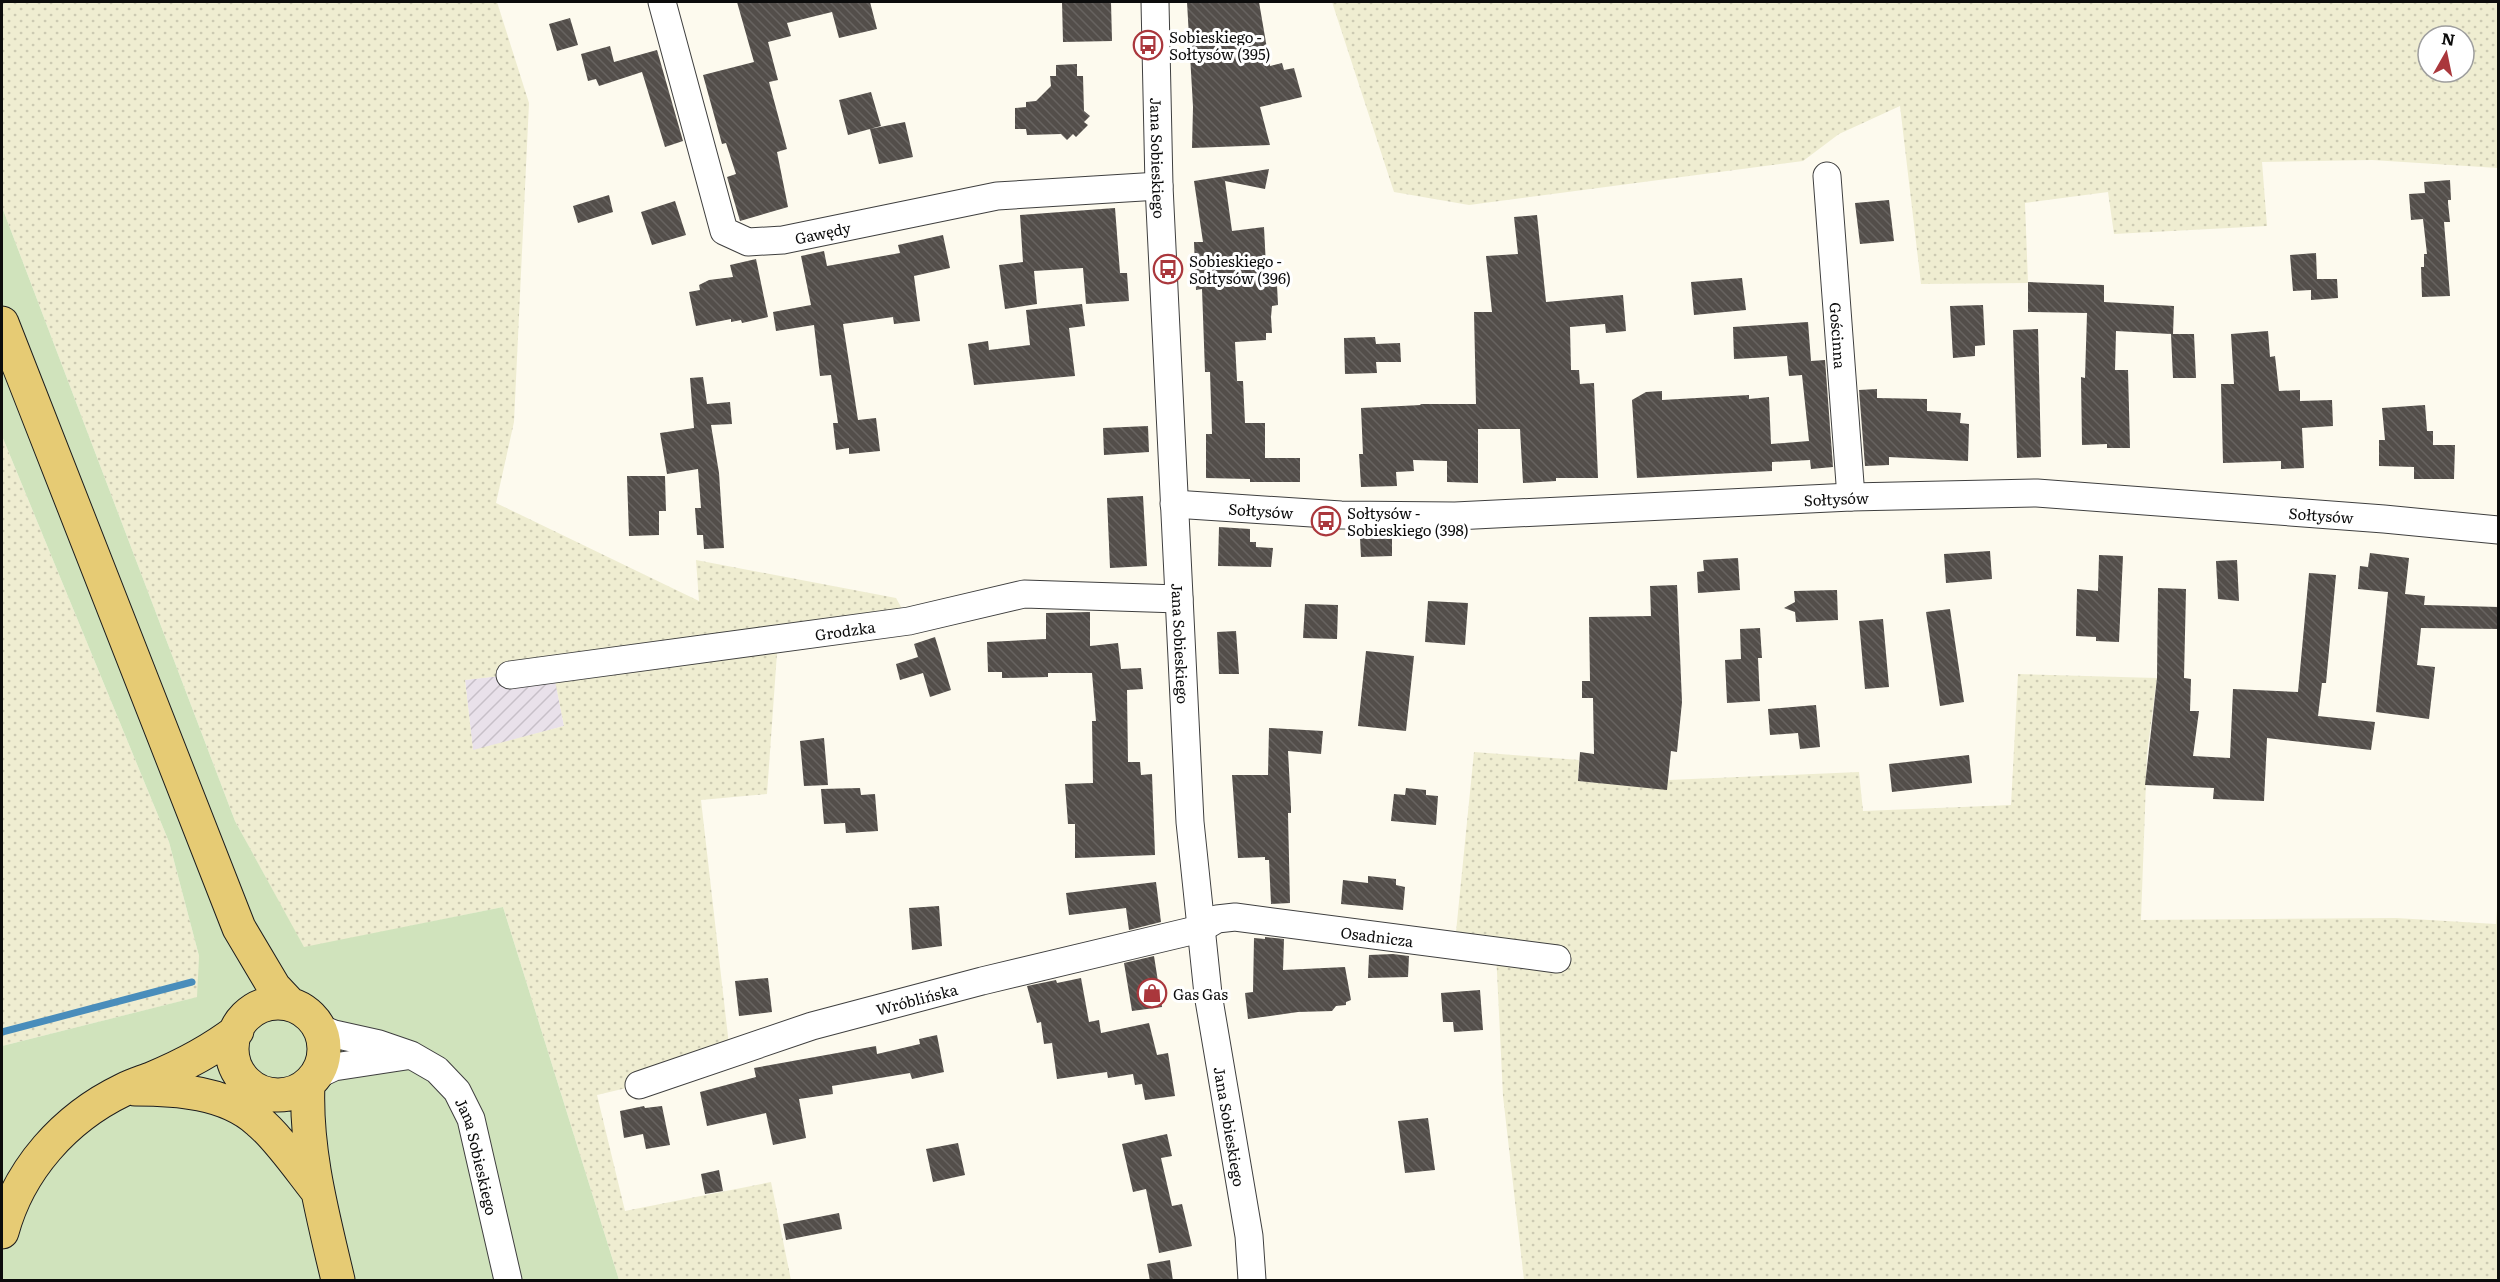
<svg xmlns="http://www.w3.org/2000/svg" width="2500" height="1282" font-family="Literata,serif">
  <defs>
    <pattern id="industrial-furrows" width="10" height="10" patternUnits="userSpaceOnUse" patternTransform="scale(1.5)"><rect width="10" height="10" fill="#e9e1ea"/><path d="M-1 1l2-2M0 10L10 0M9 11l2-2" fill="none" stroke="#c7c0c8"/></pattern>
    <pattern id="farmland-dots" width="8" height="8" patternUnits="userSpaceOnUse" patternTransform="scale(1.5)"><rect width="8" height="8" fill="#efedd1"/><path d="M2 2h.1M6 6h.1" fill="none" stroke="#cccab2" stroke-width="1.8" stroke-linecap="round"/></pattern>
    <pattern id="building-back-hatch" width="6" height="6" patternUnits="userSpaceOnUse" patternTransform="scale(1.5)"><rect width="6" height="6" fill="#534e4a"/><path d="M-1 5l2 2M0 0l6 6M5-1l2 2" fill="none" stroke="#676360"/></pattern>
  </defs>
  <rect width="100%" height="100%" fill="#fdfaee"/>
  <path fill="url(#industrial-furrows)" d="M553 669 564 726 473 751 465 680Z"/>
  <path fill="url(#farmland-dots)" fill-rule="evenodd" d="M2 2H497L529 103 514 422 496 503 699 601 696 560 896 598 909 621 778 639 767 794 701 800 730 1054 639 1085 597 1095 625 1211 771 1182 791 1280H619L503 907 304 948 235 821 2 207ZM553 670 564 726 473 750 465 680Z
    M1332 2H2498V168L2372 160 2262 162 2267 226 2114 234 2108 192 2025 203 2028 283 1921 284 1900 106 1839 134 1803 161 1469 205 1394 192ZM2428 36H2464V72H2428Z
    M2 436 169 842 199 956 198 997 2 1046Z
    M2018 674 2157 678 2147 754 2141 920 2396 918 2496 924 2498 893V1280H1524L1503 1096 1496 952 1456 932 1474 752 1579 760 1578 781 1666 789 1668 780 1859 772 1863 811 2011 805Z"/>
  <path fill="#d0e3bc" d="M2 207 235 821 304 947 503 907 619 1280H2V1046L197 997 199 956 169 842 2 436Z"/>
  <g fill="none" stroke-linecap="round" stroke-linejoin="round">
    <path stroke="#498dbb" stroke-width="7" d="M2 1032 192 982"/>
  </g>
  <path fill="url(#building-back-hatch)" d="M737 2H870L877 29 839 38 832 12 787 23 791 36 768 42 778 80 769 82 787 149 777 152 788 207 740 221 727 177 736 174 726 143 722 144 703 75 754 62Z
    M1062 2H1111L1112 41 1063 42Z
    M1187 2H1259L1270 66 1282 63 1284 70 1294 68 1302 97 1260 107 1270 145 1192 148 1193 107Z
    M570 18 578 45 557 51 549 24Z
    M610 46 614 62 657 50 683 141 665 147 642 72 599 86 596 79 588 81 581 54Z
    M1077 64V76H1083L1084 111 1090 116 1084 122 1088 125 1076 137 1073 134 1067 140 1061 134 1027 135 1026 129H1015V108L1026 107V102L1036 101 1051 86 1050 76H1056V65Z
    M871 92 881 126 848 135 839 100Z
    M905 122 913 157 879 164 870 129Z
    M1269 169 1265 189 1225 181 1232 231 1264 227 1267 286 1277 285 1278 305 1272 306 1271 317 1272 333H1266V340L1235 342 1237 381H1243L1245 423H1265V458H1300V482H1250V479L1206 478V434H1212L1210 372H1205L1202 289 1196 290 1194 242H1203L1194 181Z
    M2450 180 2451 200H2448V203L2450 222H2444L2450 296 2422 297 2421 267H2424V254H2427L2423 219 2411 220 2409 194 2425 193 2424 182Z
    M609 195 613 212 578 223 573 206Z
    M1889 200 1894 241 1860 244 1855 203Z
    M675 201 686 235 652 245 641 212Z
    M1115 208 1120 273H1127L1129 301 1086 304 1083 268 1034 271 1037 304 1005 309 999 265 1023 262 1020 215Z
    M1537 215 1546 302 1623 295 1626 331 1606 333 1605 324 1570 327 1571 370H1579L1580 384 1594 383 1598 478H1556V481L1523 483 1520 429H1478V483L1447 482V461L1413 460 1414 471 1396 472 1397 486 1361 487 1359 454H1363L1361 408 1421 405 1420 404H1476L1474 312H1492L1486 256 1518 254 1514 217Z
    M943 235 950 268 914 276 920 321 894 324 893 317 843 324 858 420 876 418 880 451 849 454V448L836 450 833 423H838L831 375 820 376 814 325 776 331 773 312 811 305 801 256 824 251 827 266 900 253 898 245Z
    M2316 253 2317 279H2337L2338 298 2311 300V290L2293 291 2290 255Z
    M756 259 768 317 742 323 741 320 731 322V319L696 326 689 292 700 290 699 285 709 280 733 277 730 265Z
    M1742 278 1746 310 1694 315 1691 282Z
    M2028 282 2104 285V302L2174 306 2173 334H2194L2196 378H2173L2171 334 2116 331 2115 370H2128L2130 448H2107V444L2082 445 2081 377 2085 378 2087 313 2028 312Z
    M1082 304 1085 326 1069 328 1075 376 974 385 968 344 988 341 989 350 1030 345 1026 310Z
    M1983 305 1985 345 1975 346V356L1953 358 1950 306Z
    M1808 322 1811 361 1825 360 1833 467 1811 469 1810 460 1772 462V471L1637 478 1632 400 1646 392 1662 391V400L1749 395V399L1769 397 1771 444 1809 441 1802 375 1789 376 1787 356 1734 359 1733 327Z
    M2038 329 2041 457 2017 458 2013 330Z
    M2268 331 2270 357 2275 356 2279 391 2300 390V401L2332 400 2333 426 2302 428 2304 468 2281 469V461L2223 463 2221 384H2234L2231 334Z
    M1375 337 1376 344 1400 343 1401 362H1376L1377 373 1345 374 1344 338Z
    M703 377 707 404 730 402 732 424 711 425 719 473 724 548 704 549 703 535H697L695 508H701L698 469 667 474 660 433 694 428 690 378Z
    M1877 389V398L1927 399V411L1961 413 1960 423 1969 424 1968 461 1889 457V465L1865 466 1859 390Z
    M2425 405 2427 431H2433V445H2455L2454 479H2414V467L2379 466V440H2385L2382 408Z
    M1148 426 1149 452 1104 455 1103 428Z
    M627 476H665L666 511H659V535L629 536Z
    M1143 496 1147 566 1110 568 1107 498Z
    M1219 527 1250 529V542H1256V547L1273 548 1271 567 1218 566Z
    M1392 537V556L1361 557 1360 538Z
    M1990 551 1992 579 1946 583 1944 554Z
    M2370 553 2409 558 2405 594 2425 596 2424 605 2499 607V629L2421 628 2417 665 2435 667 2429 719 2376 712 2388 592 2358 589 2360 566 2368 567Z
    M2099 555 2123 556 2119 642 2096 641V637L2076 636 2077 589 2098 591Z
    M1738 558 1740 590 1698 593 1697 572 1704 571 1703 560Z
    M2237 560 2239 601 2218 599 2216 561Z
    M2309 573 2336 575 2326 683H2322L2318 716 2375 722 2371 750 2267 738 2264 801 2213 799 2214 788 2145 785 2157 678 2158 588 2186 589 2184 678 2191 679 2190 711H2199L2193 756 2230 758 2233 689 2298 692Z
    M1677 585 1682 702 1677 752 1671 751 1667 790 1578 781 1580 752 1594 754 1593 698H1582V681H1590L1589 617 1651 616 1650 586Z
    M1837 590 1838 620 1796 622 1795 612 1784 608 1795 602 1794 591Z
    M1428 601 1468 603 1465 645 1425 642Z
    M1305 604 1338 605 1337 639 1303 638Z
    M1950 609 1964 702 1940 706 1926 612Z
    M1090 612V646L1118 643 1121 669 1141 668 1143 689 1127 690 1128 762H1140L1141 775 1152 774 1155 855 1075 858V824H1068L1065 784 1093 783 1092 721H1096L1092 673H1048V677L1002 678V672H988L987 642 1046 639V613Z
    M1883 619 1889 687 1865 689 1859 621Z
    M1760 628 1762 658H1758L1760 701 1727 703 1725 660 1741 659 1740 629Z
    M1236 631 1239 674H1219L1217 632Z
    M935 637 951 690 930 697 923 673 900 680 896 664 918 657 914 644Z
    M1366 651 1414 656 1406 731 1358 726Z
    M1816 705 1820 747 1800 749 1798 733 1770 735 1768 709Z
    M1269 728 1323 731 1321 754 1288 751 1291 808V813H1288L1290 903 1271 904 1269 860H1265V857L1238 858 1232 775H1268Z
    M824 738 828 785 804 786 800 741Z
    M1969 755 1972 783 1892 792 1889 764Z
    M860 788 861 795 875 794 878 831 846 833 845 823 824 824 821 789Z
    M1406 788 1426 790V795L1438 796 1436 825 1391 821 1394 794 1405 795Z
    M1368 876 1396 879V885L1405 887 1403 910 1341 904 1343 880 1368 883Z
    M1156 882 1161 922 1129 930 1126 908 1069 915 1066 893Z
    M939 906 942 946 912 950 909 908Z
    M1265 937 1284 939 1283 970 1345 967 1351 1000 1346 1002V1005L1336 1006 1332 1011 1298 1012 1248 1019 1245 993 1253 992 1254 938 1265 939Z
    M1393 954 1409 956 1408 977 1368 978 1369 955Z
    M1154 956 1162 1007 1132 1011 1124 963Z
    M768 978 772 1012 739 1016 735 981Z
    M1081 978 1089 1022 1099 1020 1101 1033 1149 1023 1157 1055 1168 1053 1175 1096 1145 1100 1142 1084 1135 1085 1133 1074 1108 1078 1107 1072 1057 1079 1052 1043 1044 1044 1041 1022 1037 1023 1027 986 1056 980 1057 983Z
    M1480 990 1483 1030 1454 1032 1453 1022H1443L1441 993Z
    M937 1035 944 1072 912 1079 910 1073 832 1086 833 1094 799 1099 806 1138 773 1145 766 1113 707 1126 700 1092 756 1077 754 1068 876 1046 877 1054 920 1044 919 1039Z
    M644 1106 645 1108 662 1106 670 1145 646 1149 643 1134 624 1138 620 1111Z
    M1428 1118 1435 1170 1405 1173 1398 1121Z
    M1167 1134 1172 1156 1161 1158 1172 1206 1182 1204 1192 1246 1159 1253 1146 1189 1133 1192 1122 1144Z
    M958 1143 965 1175 933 1182 926 1149Z
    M719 1170 723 1191 705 1194 701 1174Z
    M839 1213 842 1229 786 1240 783 1224Z
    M1170 1260 1173 1281H1150L1147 1264Z"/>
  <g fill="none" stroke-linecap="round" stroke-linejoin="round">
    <g stroke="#3f3f3f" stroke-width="29">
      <g id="minor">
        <path id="s1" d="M662 2 724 231 748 242 783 240 997 196 1159 186"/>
        <path id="s2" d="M1155 2 1159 186 1190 822 1208 994 1249 1236 1252 1280"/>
        <path id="s3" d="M1827 176 1851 497"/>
        <path id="s4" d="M1174 504 1341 515 1455 516 1851 497 2037 493 2384 519 2498 530"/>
        <path id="s5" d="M510 675 909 621 1024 594 1179 599"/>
        <path id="s6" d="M319 1028 334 1034 379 1044 411 1055 437 1070 457 1091 471 1119 508 1280"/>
        <path d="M315 1076 334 1067 406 1056"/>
        <path id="s7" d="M639 1085 812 1026 982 981 1200 929 1217 919 1235 917 1557 959"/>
      </g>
    </g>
    <g stroke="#1d1d1d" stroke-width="35">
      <path id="major" d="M2 323 239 928 274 987 290 1004
        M232 1049a46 46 0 1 1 92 0a46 46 0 1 1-92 0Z
        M308 1084C305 1151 323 1216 338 1280
        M135 1089C176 1089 226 1092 258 1121 278 1137 301 1171 318 1192
        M2 1232C19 1169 65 1118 123 1090 133 1085 143 1082 153 1078 182 1066 212 1050 237 1031"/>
    </g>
    <use href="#minor" stroke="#fff" stroke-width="27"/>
    <use href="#major" stroke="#e6cb74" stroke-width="33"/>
  </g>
  <defs>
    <g id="bus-ring" transform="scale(1.5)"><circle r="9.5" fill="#fff" stroke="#aa373c" stroke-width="1.5"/><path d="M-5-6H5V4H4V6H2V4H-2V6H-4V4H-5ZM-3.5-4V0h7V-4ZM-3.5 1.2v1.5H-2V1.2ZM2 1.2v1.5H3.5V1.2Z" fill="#aa373c"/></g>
    <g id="shop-ring" transform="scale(1.5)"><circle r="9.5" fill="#fff" stroke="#aa373c" stroke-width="1.5"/><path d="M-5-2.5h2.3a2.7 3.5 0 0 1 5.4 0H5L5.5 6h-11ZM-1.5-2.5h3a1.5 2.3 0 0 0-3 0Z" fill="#aa373c"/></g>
  </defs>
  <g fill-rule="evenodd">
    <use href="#bus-ring" x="1148" y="45"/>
    <use href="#bus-ring" x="1168" y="269"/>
    <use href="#bus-ring" x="1326" y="521"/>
    <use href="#shop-ring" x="1152" y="993"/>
  </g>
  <g text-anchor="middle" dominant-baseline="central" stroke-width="6" stroke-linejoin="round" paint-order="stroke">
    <g font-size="15" fill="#0c0c0c" stroke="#fff" text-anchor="start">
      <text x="1169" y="36">Sobieskiego -<tspan x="1169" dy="17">Sołtysów (395)</tspan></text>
      <text x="1189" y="260">Sobieskiego -<tspan x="1189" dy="17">Sołtysów (396)</tspan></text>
      <text x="1347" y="512">Sołtysów -<tspan x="1347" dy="17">Sobieskiego (398)</tspan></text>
      <text x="1173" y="993">Gas Gas</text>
    </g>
    <g font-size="15" fill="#0c0c0c" stroke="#fff">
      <text stroke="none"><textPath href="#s2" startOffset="156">Jana Sobieskiego</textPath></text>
      <text stroke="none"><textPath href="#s1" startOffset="339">Gawędy</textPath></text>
      <text stroke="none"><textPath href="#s3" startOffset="160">Gościnna</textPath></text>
      <text stroke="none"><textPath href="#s4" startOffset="663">Sołtysów</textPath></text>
      <text stroke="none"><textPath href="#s4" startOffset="87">Sołtysów</textPath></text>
      <text stroke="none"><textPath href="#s4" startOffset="1149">Sołtysów</textPath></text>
      <text stroke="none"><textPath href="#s5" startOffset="338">Grodzka</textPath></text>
      <text stroke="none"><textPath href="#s2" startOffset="642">Jana Sobieskiego</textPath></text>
      <text stroke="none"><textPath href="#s7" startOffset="764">Osadnicza</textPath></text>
      <text stroke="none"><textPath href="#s7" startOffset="291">Wróblińska</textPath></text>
      <text stroke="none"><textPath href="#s2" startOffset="1128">Jana Sobieskiego</textPath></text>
      <text stroke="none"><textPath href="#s6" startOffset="224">Jana Sobieskiego</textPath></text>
    </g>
  </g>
  <rect width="2500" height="1282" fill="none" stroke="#0c0c0c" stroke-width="6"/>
  <g transform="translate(2446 54) rotate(9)"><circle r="28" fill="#ffffff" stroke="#9e9e9e" stroke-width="1.5"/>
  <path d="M0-4.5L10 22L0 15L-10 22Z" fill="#aa373c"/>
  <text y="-9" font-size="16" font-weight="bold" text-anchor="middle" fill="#0c0c0c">N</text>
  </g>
</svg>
